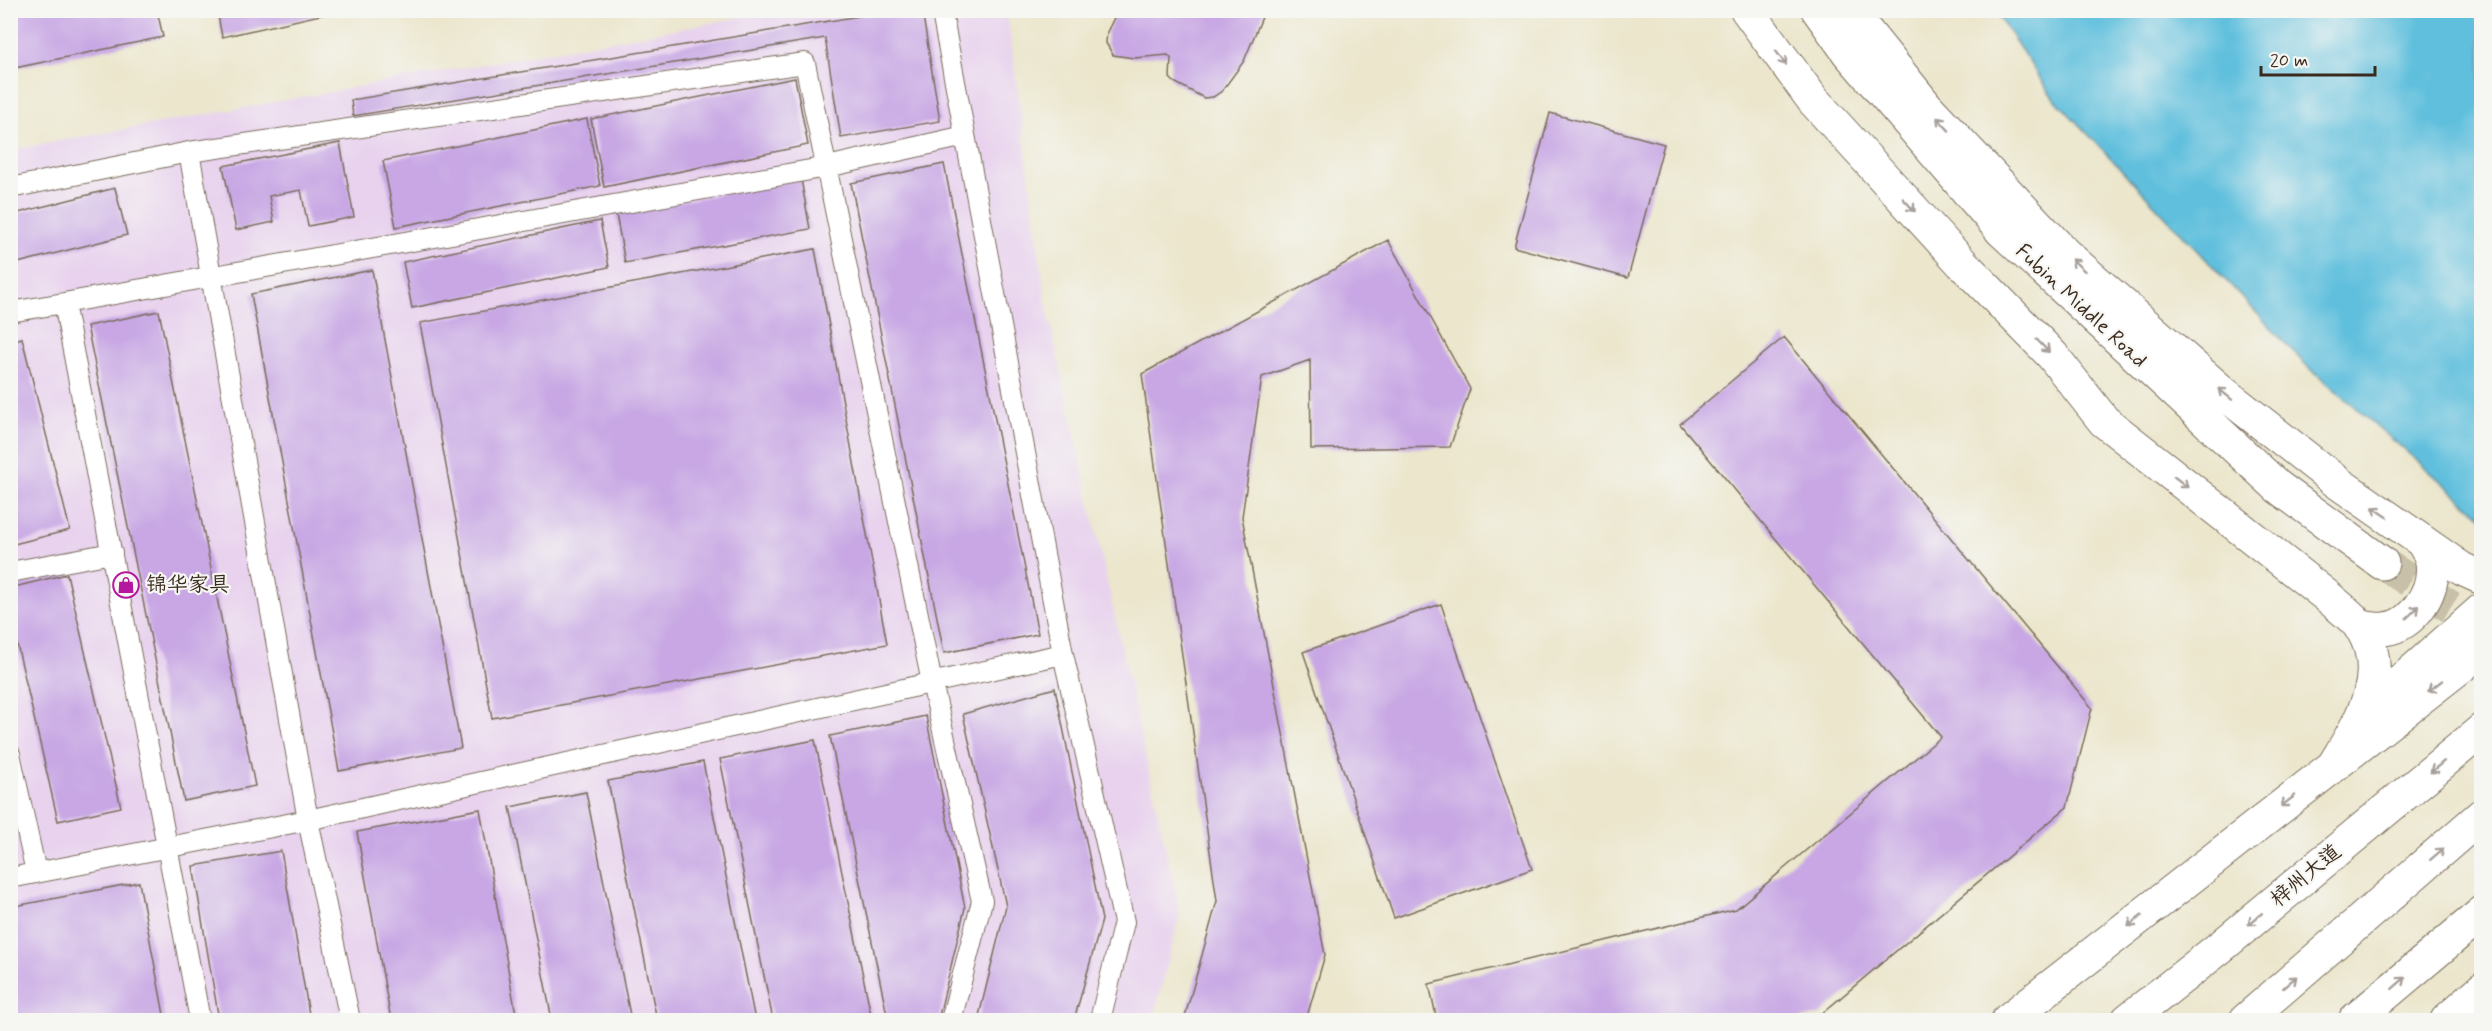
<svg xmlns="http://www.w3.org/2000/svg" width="2492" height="1031" font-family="Mynerve,'LXGW WenKai TC',sans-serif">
  <rect width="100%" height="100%" fill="#f6f6f2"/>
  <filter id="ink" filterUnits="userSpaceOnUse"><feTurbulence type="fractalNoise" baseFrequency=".0167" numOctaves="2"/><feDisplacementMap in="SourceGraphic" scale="12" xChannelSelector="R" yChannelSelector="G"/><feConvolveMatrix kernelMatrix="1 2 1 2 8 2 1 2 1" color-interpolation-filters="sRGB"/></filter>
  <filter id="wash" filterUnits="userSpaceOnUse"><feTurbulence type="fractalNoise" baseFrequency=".008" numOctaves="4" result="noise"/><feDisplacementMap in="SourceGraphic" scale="24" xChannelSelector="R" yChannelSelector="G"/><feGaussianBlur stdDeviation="1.35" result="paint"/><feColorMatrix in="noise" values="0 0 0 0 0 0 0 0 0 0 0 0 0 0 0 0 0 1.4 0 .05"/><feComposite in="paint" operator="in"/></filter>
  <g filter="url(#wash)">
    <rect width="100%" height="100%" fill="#ebe6cc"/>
    <path fill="#e8d2ee" d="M776 11H1007L1046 303 1180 914 1153 1020H11V150Z"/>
    <path fill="#5ebfdd" stroke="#4c747e" stroke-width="1.5" d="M1995 11H2481V516L2304 363 2052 96Z"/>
    <g id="blocks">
      <path fill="#c8a7e4" d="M10 10H157L163 37 10 69Z
        M217 10H338V11L222 37Z
        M896 10H922L940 121 841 138 825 38 353 116 351 100Z
        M1118 10H1265L1244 61 1222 91 1213 97 1204 98 1174 82 1170 78 1171 58 1168 55 1134 58 1113 55 1106 43 1107 32Z
        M795 78 808 145 604 187 591 119Z
        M1550 113 1664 144 1628 278 1514 247Z
        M587 119 600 186 396 227 383 161Z
        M340 143 354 217 308 226 301 190 269 196 274 222 236 230 223 166Z
        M944 164 1038 634 944 653 851 183Z
        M801 179 810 229 625 263 616 214Z
        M115 188 127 235 10 265V215Z
        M600 221 609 267 412 308 403 262Z
        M1388 240 1470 389 1450 447 1311 449 1310 360 1262 377 1242 517 1325 955 1306 1020H1184L1217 901 1142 374Z
        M815 249 887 644 492 718 420 323Z
        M372 270 461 748 339 771 251 294Z
        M159 311 255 786 184 801 87 326Z
        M1784 337 2092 708 2067 807 1820 1015 1796 1020H1437L1429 984 1736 909 1941 737 1680 424Z
        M22 338 70 530 10 545V341Z
        M67 574 121 807 58 821 10 614V588Z
        M1441 604 1532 869 1394 918 1303 652Z
        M1055 688 1102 920 1074 1020H978L1006 906 963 714Z
        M926 716 965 908 938 1020H888L830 736Z
        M815 740 872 1020H773L720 759Z
        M703 762 755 1020H657L608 781Z
        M586 792 631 1020H552L510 807Z
        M480 809 517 1020H391L357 832Z
        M281 851 310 1020H219L193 866Z
        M139 882 165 1020H10V907Z"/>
    </g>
  </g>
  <g filter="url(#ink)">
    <use href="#blocks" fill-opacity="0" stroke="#796c5b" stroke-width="1.5"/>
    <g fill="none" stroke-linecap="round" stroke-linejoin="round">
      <path stroke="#c8c0a9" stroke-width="33" stroke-dasharray="33 16" stroke-linecap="butt" d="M2382 563 2482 627"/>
      <g stroke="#796c5b" stroke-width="22">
        <path id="lane" d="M942 13 1063 654 1124 922 1100 1020
          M189 152 308 820 350 1020
          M10 188 189 152 805 63 932 683 982 901 951 1020
          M64 303 827 167 965 136
          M10 312 64 303 200 1020
          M10 572 112 553
          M10 754 36 872
          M10 878 308 820 1063 654"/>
      </g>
      <g stroke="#796c5b" stroke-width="35">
        <path id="street" d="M2364 714 2482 610
          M2447 1020 2482 989"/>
      </g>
      <g stroke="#796c5b" stroke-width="35">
        <path id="secondary" d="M1747 10 1813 100 1962 263 2052 355 2104 421 2328 597C2339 607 2354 617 2362 629 2391 677 2359 723 2334 765
          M1818 10 1848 52 2002 231 2278 487 2382 563
          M1849 10 1927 107 2065 254 2221 391 2337 482 2462 569 2482 578
          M2360 627C2368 628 2377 630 2384 629 2413 627 2436 590 2432 562 2431 555 2425 547 2422 541
          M2008 1020 2482 650
          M2355 1020 2482 913"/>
      </g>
      <g stroke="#796c5b" stroke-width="35">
        <path id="highway" d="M2128 1020 2223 945 2482 730
          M2246 1020 2482 815"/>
      </g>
      <use href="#lane" stroke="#fff" stroke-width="20"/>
      <use href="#street" stroke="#fff" stroke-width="33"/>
      <use href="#secondary" stroke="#fff" stroke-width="33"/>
      <use href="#highway" stroke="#fff" stroke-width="33"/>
    </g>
    <defs><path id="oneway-shaft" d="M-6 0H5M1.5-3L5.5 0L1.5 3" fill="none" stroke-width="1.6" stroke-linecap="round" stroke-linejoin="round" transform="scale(1.5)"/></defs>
    <g stroke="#a79f9a">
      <use href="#oneway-shaft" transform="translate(1781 58) rotate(54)"/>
      <use href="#oneway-shaft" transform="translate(1943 124) rotate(-133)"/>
      <use href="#oneway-shaft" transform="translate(1909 205) rotate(47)"/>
      <use href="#oneway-shaft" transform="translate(2078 265) rotate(-138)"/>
      <use href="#oneway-shaft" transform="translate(2043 346) rotate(46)"/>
      <use href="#oneway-shaft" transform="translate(2225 394) rotate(-141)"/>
      <use href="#oneway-shaft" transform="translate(2181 482) rotate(38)"/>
      <use href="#oneway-shaft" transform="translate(2380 512) rotate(-146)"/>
      <use href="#oneway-shaft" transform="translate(2413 612) rotate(-44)"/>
      <use href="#oneway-shaft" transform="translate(2435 686) rotate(142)"/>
      <use href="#oneway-shaft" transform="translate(2437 767) rotate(140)"/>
      <use href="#oneway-shaft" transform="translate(2288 801) rotate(142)"/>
      <use href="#oneway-shaft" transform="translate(2437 854) rotate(-41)"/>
      <use href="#oneway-shaft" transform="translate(2255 919) rotate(140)"/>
      <use href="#oneway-shaft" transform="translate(2135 921) rotate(142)"/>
      <use href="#oneway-shaft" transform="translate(2290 982) rotate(-41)"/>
      <use href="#oneway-shaft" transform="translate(2399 983) rotate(-41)"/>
    </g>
  </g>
  <defs>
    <g id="shop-ring" transform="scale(1.35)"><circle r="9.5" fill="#f6f6f2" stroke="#b5179e" stroke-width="1.5"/><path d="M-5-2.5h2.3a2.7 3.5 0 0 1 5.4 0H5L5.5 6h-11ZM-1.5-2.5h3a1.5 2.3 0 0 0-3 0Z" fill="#b5179e"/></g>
  </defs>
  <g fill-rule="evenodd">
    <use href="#shop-ring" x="126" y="585"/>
  </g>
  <g text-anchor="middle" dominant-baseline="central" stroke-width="4.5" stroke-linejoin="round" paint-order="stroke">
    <g font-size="21" fill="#3b2a1e" stroke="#f6f6f2">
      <text transform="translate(2081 306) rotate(43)">Fubin Middle Road</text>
      <text transform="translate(2306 876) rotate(-40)">梓州大道</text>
    </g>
    <g font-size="21" fill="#3b2a1e" stroke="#f6f6f2" text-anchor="start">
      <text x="146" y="585">锦华家具</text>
    </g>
  </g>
  <rect width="2492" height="1031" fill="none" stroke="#f6f6f2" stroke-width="36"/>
  <path d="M2261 66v9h114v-9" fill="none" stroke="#3b2a1e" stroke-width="3"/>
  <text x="2270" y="66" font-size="18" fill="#3b2a1e" stroke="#f6f6f2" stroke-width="4.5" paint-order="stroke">20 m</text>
</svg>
